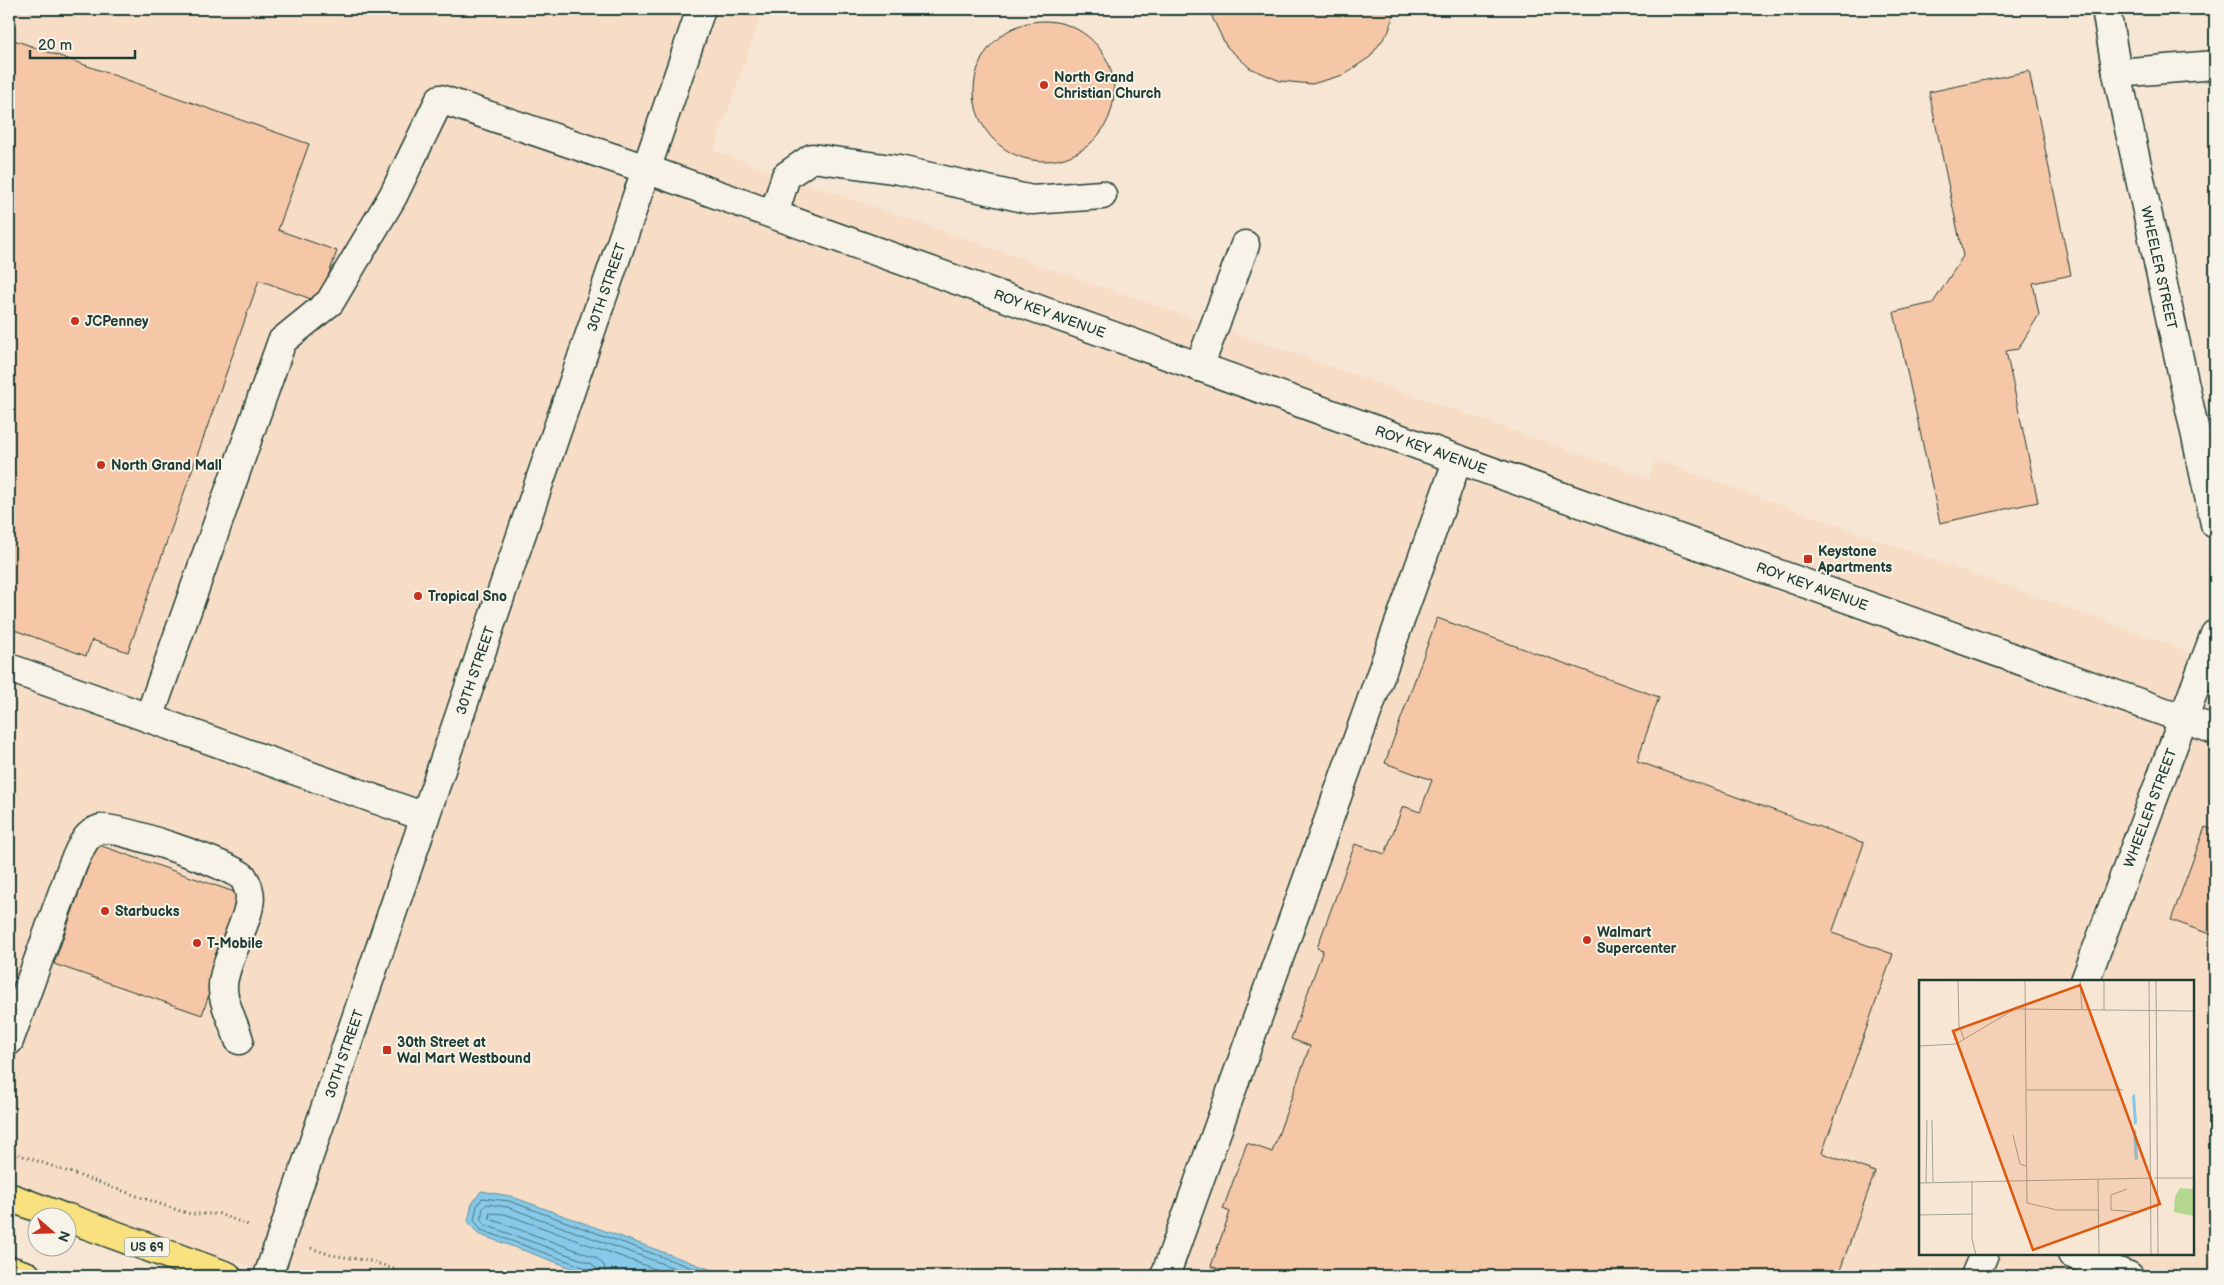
<svg xmlns="http://www.w3.org/2000/svg" width="2224" height="1285" font-family="'Balsamiq Sans',sans-serif">
  <rect width="100%" height="100%" fill="#f7e6d4"/>
  <filter id="ink" filterUnits="userSpaceOnUse"><feTurbulence type="fractalNoise" baseFrequency=".02" numOctaves="2"/><feDisplacementMap in="SourceGraphic" scale="10" xChannelSelector="R" yChannelSelector="G"/><feConvolveMatrix kernelMatrix="1 2 1 2 8 2 1 2 1" color-interpolation-filters="sRGB"/></filter>
  <g filter="url(#ink)">
    <path fill="#f7ddc6" fill-rule="evenodd" d="M9 9H763L714 151 1649 478 1656 460 2215 661V1276H275L9 1181ZM1920 981H2193V1254H1920Z"/>
    <path fill="#87c9e8" stroke="#5d91a0" d="M481 1191 510 1196 728 1276H594L478 1234 468 1221 472 1204Z"/>
    <g fill="none" stroke-linecap="round" stroke-linejoin="round">
      <path stroke="#49757c" stroke-width="1" d="M592 1276 589 1269 481 1230 474 1220 477 1206 482 1198 509 1201 714 1276
        M599 1276 597 1269 591 1263 485 1225 481 1219 483 1208 487 1204 507 1207 696 1276
        M606 1276 604 1265 595 1257 490 1219 489 1213 505 1214 674 1276"/>
    </g>
    <path fill="#f6c7a6" stroke="#1f3d34" d="M1211 9H1395L1389 31 1370 57 1343 75 1312 84 1280 81 1250 68 1226 46 1212 17Z
      M974 91a70 70 0 1 1 140 0a70 70 0 1 1-140 0Z
      M14 40 309 144 278 230 337 251 319 302 259 280 128 652 92 640 86 656 9 628V56Z
      M2029 71 2071 275 2033 283 2039 315 2018 349 2006 351 2038 502 1940 523 1894 312 1933 303 1963 256 1929 92Z
      M1437 618 1659 697 1637 761 1864 843 1832 933 1893 954 1822 1153 1875 1172 1838 1276H1235L1211 1266 1230 1212 1223 1209 1247 1143 1272 1152 1310 1046 1291 1039 1323 950 1317 948 1355 844 1385 854 1403 806 1420 812 1432 780 1385 763Z
      M2205 827 2215 831V936L2171 920Z
      M96 844 243 895 202 1015 54 964Z"/>
    <g fill="none" stroke-linecap="round" stroke-linejoin="round">
      <g stroke="#1f3d34" stroke-width="31">
        <g id="minor">
          <path id="s1" d="M2106 9 2117 73 2215 524"/>
          <path d="M2117 73 2215 65"/>
          <path d="M774 214 786 176 812 158 899 170 1032 200 1102 195"/>
          <path d="M1199 367 1245 245"/>
          <path d="M9 668 425 817"/>
          <path id="s2" d="M149 718 282 341 330 302 393 196 440 99 646 169 2215 730"/>
          <path id="s3" d="M2085 981 2215 634"/>
          <path d="M9 1041 73 864C80 850 84 834 100 829 115 825 230 865 243 877 245 880 248 887 249 891 256 913 221 963 223 989 223 1003 235 1026 239 1040"/>
          <path d="M2072 1254 2129 1276"/>
          <path id="s4" d="M268 1276 701 9"/>
          <path d="M1165 1276 1458 459"/>
          <path d="M1975 1276 1984 1254"/>
        </g>
      </g>
      <g stroke="#1f3d34" stroke-width="31">
        <path id="major" d="M9 1197 65 1218
          M68 1218 227 1276
          M9 1270 27 1276"/>
      </g>
      <path stroke="#1f3d34" stroke-width="3" stroke-dasharray="1 4" stroke-linecap="butt" d="M9 1151 180 1211 191 1214H219L251 1226
        M311 1248 331 1255 371 1261 414 1276"/>
      <use href="#minor" stroke="#f7f3e8" stroke-width="28"/>
      <use href="#major" stroke="#fae180" stroke-width="28"/>
    </g>
  </g>
  <g fill="#c8321e" stroke="#f7f3e8" stroke-width="2">
    <circle cx="1044" cy="85" r="5"/>
    <circle cx="75" cy="321" r="5"/>
    <circle cx="101" cy="465" r="5"/>
    <rect x="1803" y="554" width="10" height="10" rx="2.5"/>
    <circle cx="418" cy="596" r="5"/>
    <circle cx="105" cy="911" r="5"/>
    <circle cx="1587" cy="940" r="5"/>
    <circle cx="197" cy="943" r="5"/>
    <rect x="382" y="1045" width="10" height="10" rx="2.5"/>
  </g>
  <g text-anchor="middle" dominant-baseline="central" stroke-width="4" stroke-linejoin="round" paint-order="stroke">
    <rect fill="#f7f3e8" stroke="#60746a" stroke-width="1" x="124.5" y="1237.5" width="45" height="19" rx="4"/>
    <g font-size="12" font-weight="bold" fill="#1f3d34">
      <text x="147" y="1247">US 69</text>
    </g>
    <g font-size="14" font-weight="bold" fill="#1f3d34" stroke="#f7f3e8" text-anchor="start">
      <text x="1054" y="77">North Grand<tspan x="1054" dy="16">Christian Church</tspan></text>
      <text x="85" y="321">JCPenney</text>
      <text x="111" y="465">North Grand Mall</text>
      <text x="1818" y="551">Keystone<tspan x="1818" dy="16">Apartments</tspan></text>
      <text x="428" y="596">Tropical Sno</text>
      <text x="115" y="911">Starbucks</text>
      <text x="1597" y="932">Walmart<tspan x="1597" dy="16">Supercenter</tspan></text>
      <text x="207" y="943">T-Mobile</text>
      <text x="397" y="1042">30th Street at<tspan x="397" dy="16">Wal Mart Westbound</tspan></text>
    </g>
    <g font-size="14" fill="#1f3d34" stroke="#f7f3e8">
      <text stroke="none"><textPath href="#s1" startOffset="264">WHEELER STREET</textPath></text>
      <text stroke="none"><textPath href="#s4" startOffset="1045">30TH STREET</textPath></text>
      <text stroke="none"><textPath href="#s2" startOffset="1339">ROY KEY AVENUE</textPath></text>
      <text stroke="none"><textPath href="#s2" startOffset="1744">ROY KEY AVENUE</textPath></text>
      <text stroke="none"><textPath href="#s2" startOffset="2149">ROY KEY AVENUE</textPath></text>
      <text stroke="none"><textPath href="#s4" startOffset="640">30TH STREET</textPath></text>
      <text stroke="none"><textPath href="#s3" startOffset="185">WHEELER STREET</textPath></text>
      <text stroke="none"><textPath href="#s4" startOffset="235">30TH STREET</textPath></text>
    </g>
  </g>
  <g transform="translate(1919 980)">
    <rect width="275" height="275" fill="#f7e6d4"/>
    <path d="M261 208 275 209V236L255 232 256 216Z" fill="#b5d791"/>
    <path d="M216 114 218 143 215 145 213 116ZM217 149 219 179 216 180 214 152Z" fill="#87c9e8"/>
    <path fill="none" stroke="#a1a294" stroke-width="1" d="M39 0 40 46 45 59M106 0 108 223 138 230H180M161 0 163 30M185 0V30M230 0 232 275M237 0 239 275M0 66 37 64 96 29 275 31M107 110H204M13 140 14 202M94 155 101 184 107 186M235 198H275M179 199 180 275M53 202V259L57 275M0 203 232 198M7 203 8 140M208 209 192 215V230L219 232M0 235 53 234"/>
    <path fill="#de580e" fill-opacity="0.15" stroke="#de580e" stroke-width="2.5" d="M161 5 241 224 114 270 34 51Z"/>
    <rect width="275" height="275" fill="none" stroke="#1f3d34" stroke-width="2.5"/>
  </g>
  <rect width="2224" height="1285" fill="none" stroke="#f7f3e8" stroke-width="30"/>
  <rect x="15" y="15" width="2194" height="1255" fill="none" stroke="#1f3d34" stroke-width="2" filter="url(#ink)"/>
  <g transform="translate(52 1232) rotate(110)"><circle r="24" fill="#f7f3e8" stroke="#a1aaa0"/>
  <path d="M0-4L9 19L0 12L-9 19Z" fill="#c8321e"/>
  <text y="-8" font-size="14" font-weight="bold" text-anchor="middle" fill="#1f3d34">N</text>
  </g>
  <path d="M30 50v8h105v-8" fill="none" stroke="#1f3d34" stroke-width="2.5"/>
  <text x="38" y="50" font-size="15" fill="#1f3d34" stroke="#f7f3e8" stroke-width="4" paint-order="stroke">20 m</text>
</svg>
